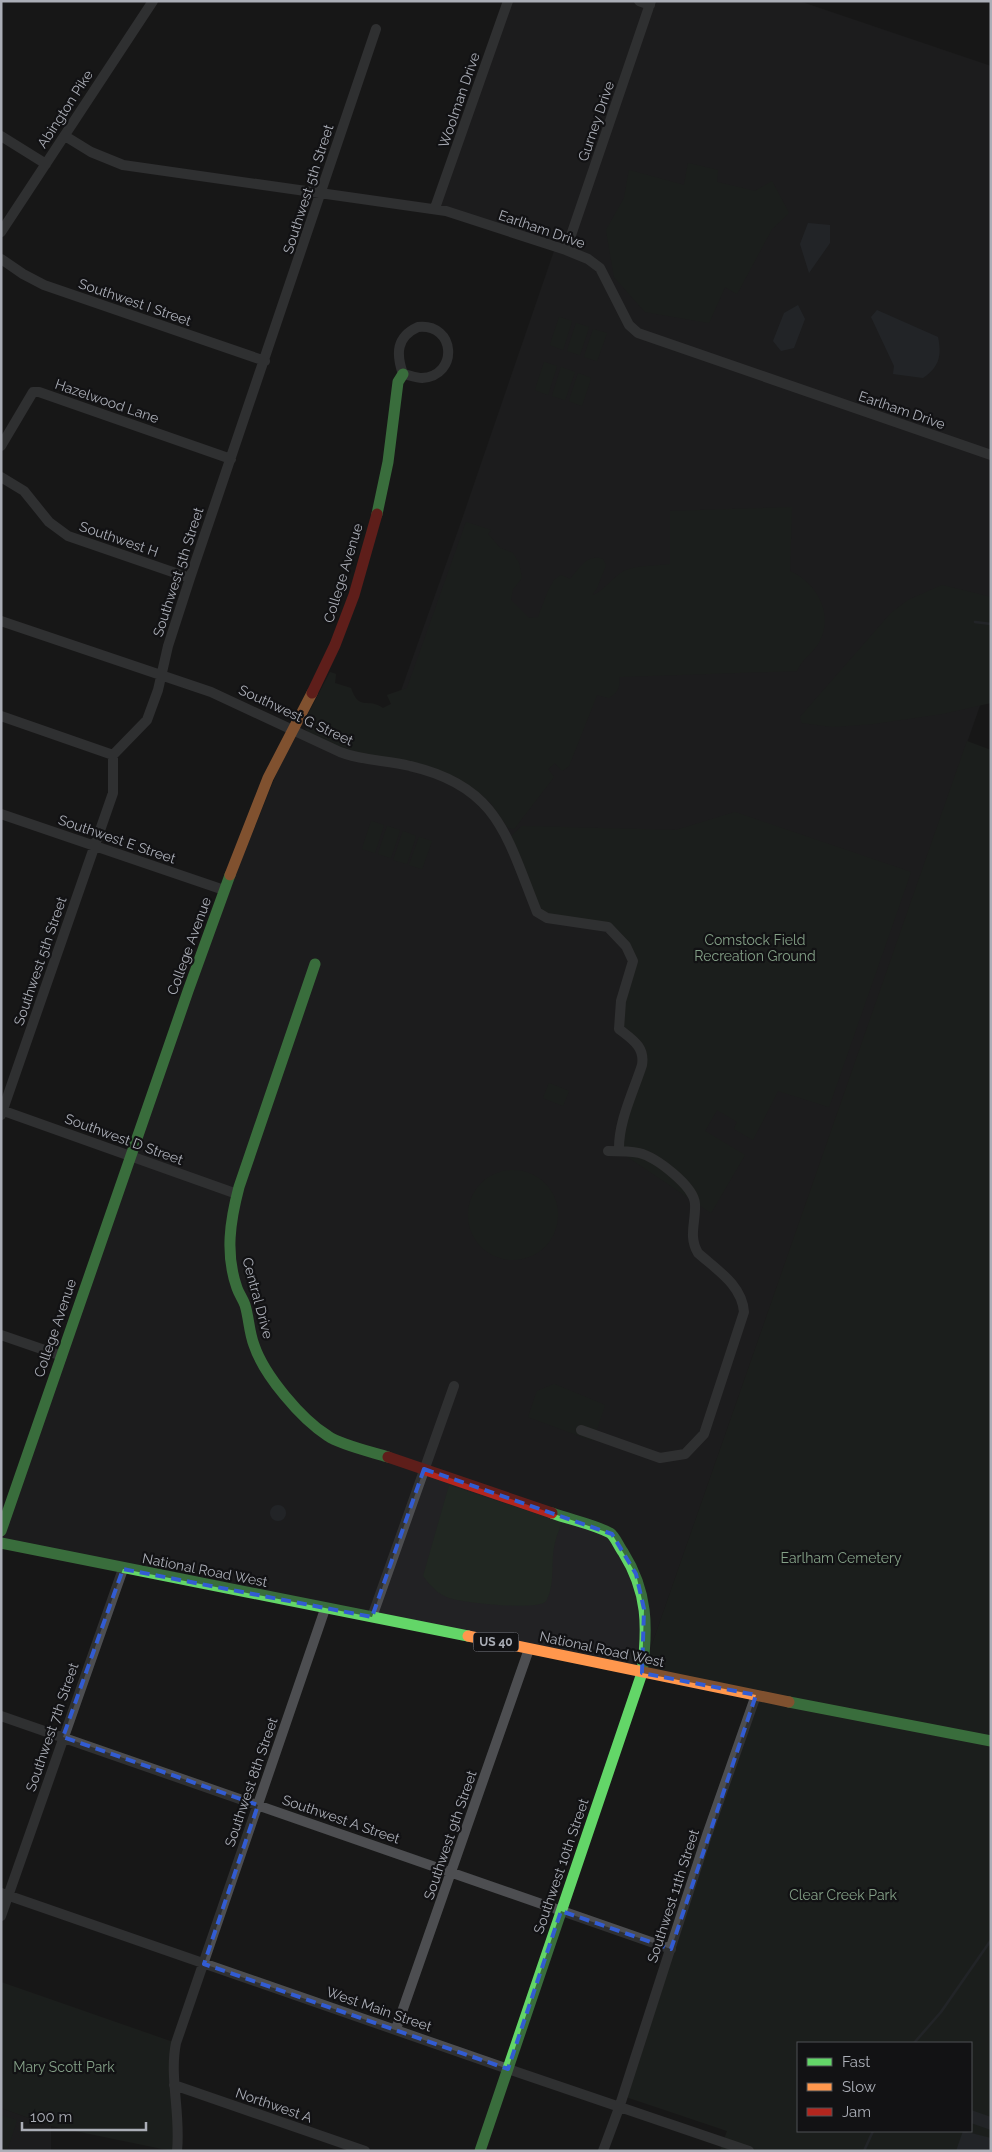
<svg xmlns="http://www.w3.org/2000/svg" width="992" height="2152" font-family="Raleway,sans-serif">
  <rect width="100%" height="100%" fill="#181818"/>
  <path fill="#222224" d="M508 1H799L991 66V674L642 1673 1 1543 188 991 294 731 376 761 460 525 554 251 435 208Z
    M1 2108 51 2126V2151H1Z"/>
  <path fill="#212722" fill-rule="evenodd" d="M688 163 718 170 717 182 755 191 772 181 789 213 772 229 737 294 725 287 709 323 645 312 614 277 606 230 624 198 629 170 684 185Z
    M559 317 572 321 563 350 550 345Z
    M576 323 589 327 580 355 567 351Z
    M593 329 607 333 597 361 584 357Z
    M544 362 557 366 548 395 535 390Z
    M561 367 575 372 565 400 552 396Z
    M578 373 591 378 582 406 569 401Z
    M792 507 790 571C818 584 835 616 818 644 811 655 801 660 797 671L619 677C621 687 617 693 609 698L597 695 569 766 562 771 555 763 548 769 554 777 514 829 508 828 490 802 458 778 446 773 369 757 338 747 311 735 306 730 304 722 330 672 336 674 335 683 351 688C359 712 368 697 383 708L391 704 387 695 407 688 466 522 491 530 488 534 500 548 513 553 519 563 522 578 513 589 511 600 529 618 538 617 548 591 554 580 561 575 570 579C580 568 587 553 603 559L606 565 597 588 592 595C603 593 614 575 626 570 639 565 656 566 670 564V511Z
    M942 585 991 597V703L942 714 873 724 833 727 802 723 800 717 891 613 908 600Z
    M967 741 991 750V2151H720L727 2131 623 2096 756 1695 642 1673ZM798 2043H971V2131H798Z
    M735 812 911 872 829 1107 778 1091 753 1140 734 1129 737 1122 717 1110 705 1131 745 1155 711 1213 619 1151 643 1057 619 1029 633 961 608 927 537 912 508 839 522 826 676 830Z
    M371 821 384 825 375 853 362 849Z
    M387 826 400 830 391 858 378 854Z
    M403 831 416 836 407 864 393 860Z
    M419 837 432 841 422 869 409 865Z
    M549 1083 569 1091 563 1106 543 1098Z
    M468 1215a45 45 0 1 1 90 0a45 45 0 1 1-90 0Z
    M554 1384 605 1405 593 1441 528 1417 537 1391Z
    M449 1485 562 1522C559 1531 555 1539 554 1548 551 1564 555 1587 546 1601 540 1611 462 1603 449 1598 437 1594 431 1586 423 1576Z
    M1 1982 176 2043 178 2115 172 2151 51 2126 1 2108Z
    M1 2115 17 2120 7 2151H1Z"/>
  <path fill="#2f343b" d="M808 223 830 225V243L809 273 800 244Z
    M798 305 805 319 794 348 781 351 773 341 784 313Z
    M877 310 938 337C942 356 939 367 923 378L893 374 894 366 871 317Z
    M270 1513a8 8 0 1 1 16 0a8 8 0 1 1-16 0Z
    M971 2110 991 2117V2130L971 2123Z
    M963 2131 991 2138V2151H956Z"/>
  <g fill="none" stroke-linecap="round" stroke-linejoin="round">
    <path stroke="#2f343b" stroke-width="2.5" d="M975 622 991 624
      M914 2043 941 2012 991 1940
      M864 2151 873 2131"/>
    <path stroke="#4d4e51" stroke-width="10" d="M639 1 650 5
      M1 136 46 164
      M65 136 91 152 123 165 446 211 566 250 588 259 600 268 629 325 638 333 991 455
      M435 208 508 1
      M1 232 153 1
      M566 250 651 1
      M1 259 23 274 44 285 265 361
      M418 327C456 323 459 376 422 378 416 378 409 375 403 374 396 354 396 337 418 327Z
      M1 446 33 392H39L231 459
      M1 477 24 491 49 522 68 536 190 578
      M1 621 211 692 340 752C363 761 386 760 410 766 499 786 507 838 537 912L547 918 608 927 626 946 633 961 621 1001 619 1029C633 1040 645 1047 642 1065 633 1093 618 1122 619 1151
      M1 716 113 755
      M1 814 224 890
      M1 1110 237 1194
      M1 1115 113 793V755L147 720 158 690 168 646 190 578 376 29
      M1 1335 62 1356
      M581 1430 660 1458 685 1454 704 1434 744 1312C742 1285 717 1270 698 1253 688 1236 696 1222 695 1204 694 1186 656 1157 639 1153 630 1151 618 1151 608 1151
      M372 1617 454 1386
      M1 1716 671 1949
      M1 1893 508 2069 749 2151
      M1 1916 123 1569
      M396 2029 529 1649
      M174 2085 365 2151
      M177 2151C181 2114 169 2077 176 2043L325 1609
      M603 2151 619 2108 707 1835 756 1695"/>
    <path stroke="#63d668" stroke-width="11" d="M377 514 388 462 398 382 403 374
      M315 964 239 1187C230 1221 225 1254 237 1288 239 1294 243 1299 245 1305 249 1318 249 1332 254 1345 264 1375 301 1419 328 1436 341 1445 372 1452 388 1457
      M1 1531 188 991 230 875
      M1 1543 468 1636
      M789 1702 991 1741
      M480 2151 642 1673C648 1627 648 1592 623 1552 619 1547 615 1536 610 1533 593 1524 571 1520 552 1513"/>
    <path stroke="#ff974d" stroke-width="11" d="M230 875 268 778 312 693
      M468 1636 789 1702"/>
    <path stroke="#b3261e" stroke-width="11" d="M312 693 335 645 354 595 377 514
      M388 1457 552 1513"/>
  </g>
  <path d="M0 0H992V2152H0ZM424 1469 612 1534 636 1574 644 1609 642 1673 756 1695 671 1949 561 1911 508 2069 204 1964 258 1805 63 1737 123 1569 372 1617Z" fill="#181818" fill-opacity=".55" fill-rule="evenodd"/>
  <path fill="none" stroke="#325cd3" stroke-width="4" stroke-dasharray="10 6" stroke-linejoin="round" d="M424 1469 612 1534 636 1574 644 1609 642 1673 756 1695 671 1949 561 1911 508 2069 204 1964 258 1805 63 1737 123 1569 372 1617Z"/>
  <g text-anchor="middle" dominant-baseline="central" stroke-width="4.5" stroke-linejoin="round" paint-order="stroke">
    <rect fill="#121214" stroke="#7d7f86" stroke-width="1" x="473.5" y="1632.5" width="45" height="19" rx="4"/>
    <g font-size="12" font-weight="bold" fill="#abaeb7">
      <text x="496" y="1642">US 40</text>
    </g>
    <g font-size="14" fill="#abaeb7" stroke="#121214">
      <text transform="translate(459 100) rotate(-71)">Woolman Drive</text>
      <text transform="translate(65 109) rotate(-57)">Abington Pike</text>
      <text transform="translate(596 121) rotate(-71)">Gurney Drive</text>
      <text transform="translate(308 189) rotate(-72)">Southwest 5th Street</text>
      <text transform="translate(542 229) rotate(19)">Earlham Drive</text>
      <text transform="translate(135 302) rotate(19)">Southwest I Street</text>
      <text transform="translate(107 401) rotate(19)">Hazelwood Lane</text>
      <text transform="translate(902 410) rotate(19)">Earlham Drive</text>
      <text transform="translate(119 539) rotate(19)">Southwest H</text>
      <text transform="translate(178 572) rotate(-72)">Southwest 5th Street</text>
      <text transform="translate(343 573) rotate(-73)">College Avenue</text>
      <text transform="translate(296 715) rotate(25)">Southwest G Street</text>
      <text transform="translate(117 839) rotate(19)">Southwest E Street</text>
      <text transform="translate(189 946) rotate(-70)">College Avenue</text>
      <text transform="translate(40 961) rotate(-71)">Southwest 5th Street</text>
      <text transform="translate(124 1139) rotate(20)">Southwest D Street</text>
      <text transform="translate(258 1298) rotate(75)">Central Drive</text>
      <text transform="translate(55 1328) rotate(-71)">College Avenue</text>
      <text transform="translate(205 1570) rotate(11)">National Road West</text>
      <text transform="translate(602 1649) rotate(12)">National Road West</text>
      <text transform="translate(52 1727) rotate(-71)">Southwest 7th Street</text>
      <text transform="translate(251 1782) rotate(-71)">Southwest 8th Street</text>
      <text transform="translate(341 1819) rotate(19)">Southwest A Street</text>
      <text transform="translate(450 1835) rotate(-71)">Southwest 9th Street</text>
      <text transform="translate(561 1866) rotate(-71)">Southwest 10th Street</text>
      <text transform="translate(673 1896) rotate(-72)">Southwest 11th Street</text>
      <text transform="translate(379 2009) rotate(19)">West Main Street</text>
      <text transform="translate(274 2105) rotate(19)">Northwest A</text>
    </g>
    <g font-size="14" fill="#84a087" stroke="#121214">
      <text x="755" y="940">Comstock Field<tspan x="755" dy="16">Recreation Ground</tspan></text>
      <text x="841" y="1558">Earlham Cemetery</text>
      <text x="843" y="1895">Clear Creek Park</text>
      <text x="64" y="2067">Mary Scott Park</text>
    </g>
  </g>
  <rect width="992" height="2152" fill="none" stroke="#abaeb7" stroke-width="5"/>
  <rect x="797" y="2042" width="175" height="90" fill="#121214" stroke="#4f5055"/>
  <rect x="807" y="2058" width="25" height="8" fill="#63d668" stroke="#4f5055"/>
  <text x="842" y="2067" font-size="15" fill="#abaeb7">Fast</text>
  <rect x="807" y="2083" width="25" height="8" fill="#ff974d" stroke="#4f5055"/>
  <text x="842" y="2092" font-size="15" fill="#abaeb7">Slow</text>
  <rect x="807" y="2108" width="25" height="8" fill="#b3261e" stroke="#4f5055"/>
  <text x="842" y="2117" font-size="15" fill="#abaeb7">Jam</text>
  <path d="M22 2122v8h124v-8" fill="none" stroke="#abaeb7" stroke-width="2.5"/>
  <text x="30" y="2122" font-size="15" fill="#abaeb7" stroke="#121214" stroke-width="4" paint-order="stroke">100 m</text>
</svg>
